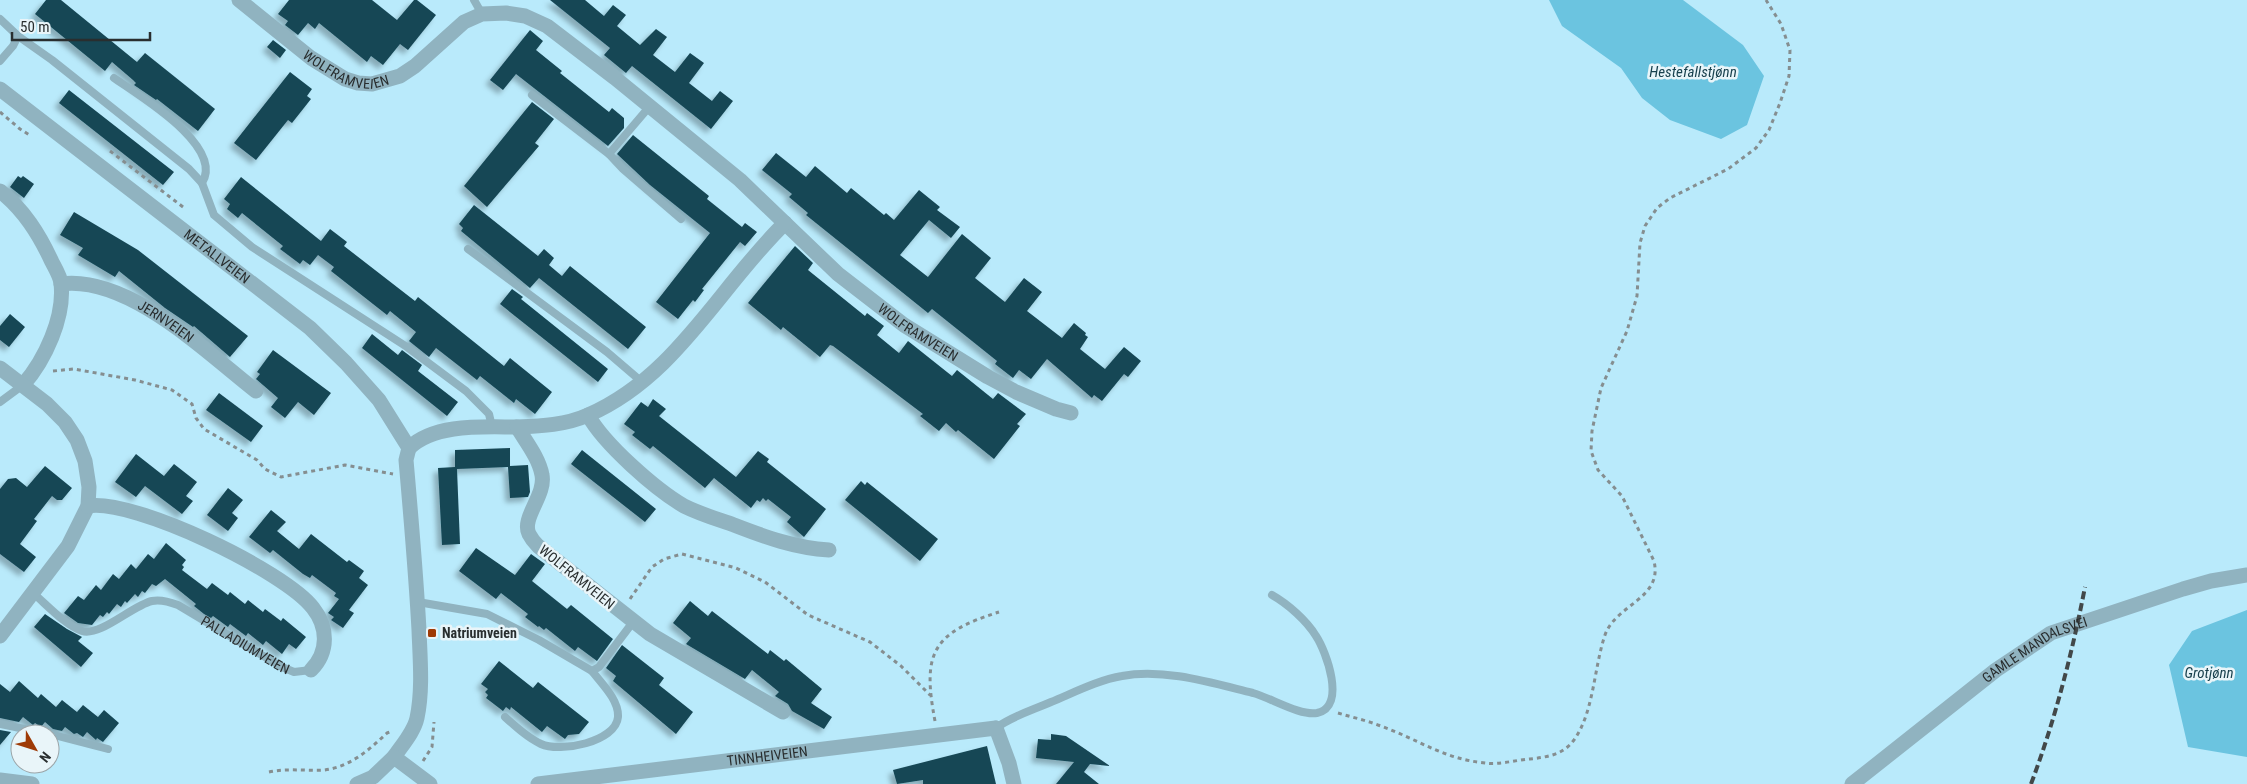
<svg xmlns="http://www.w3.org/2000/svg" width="2247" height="784" font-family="'Roboto Condensed',sans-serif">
  <defs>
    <filter id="shadow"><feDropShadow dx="-4.5" dy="4.5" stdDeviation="2.5" flood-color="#0004"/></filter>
  </defs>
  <rect width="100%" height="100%" fill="#e9f5f9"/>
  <path fill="#b9eafb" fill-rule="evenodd" d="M0 0H2247V784H0ZM20 734H50V764H20Z"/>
  <path fill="#6bc4e0" d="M1549 0H1683L1743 45 1764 76 1747 125 1721 139 1670 120 1642 98 1621 68 1562 26Z
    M2247 610V757L2188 747 2169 665 2192 631Z"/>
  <path fill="#164755" filter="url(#shadow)" d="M46 0H61L137 62 145 53 215 109 198 131 157 99 156 100 134 85 136 83 133 80 112 62 105 71 35 14Z
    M289 0H372L397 20 414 0H417L436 15 408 50 400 44 383 65 371 56 367 62 319 23 315 29 308 23 298 35 285 25 288 21 278 14Z
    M550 0H585L604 16 613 5 626 15 617 26 640 45 656 29 667 37 653 55 675 72 690 53 704 63 689 83 712 101 720 91 733 101 711 129 632 66 626 73 604 55 610 48Z
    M530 30 543 41 536 50 562 71 560 73 609 112 612 108 624 118V128L608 146 516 74 503 90 490 80Z
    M273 40 286 50 280 58 267 47Z
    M290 72 312 89 307 96 311 99 292 123 288 120 256 160 234 143Z
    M69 90 174 172 163 185 59 103Z
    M532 102 554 119 535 143 539 146 487 207 464 186Z
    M633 135 709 196 707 199 742 227 745 223 757 232 745 246 740 242 702 289 704 290 695 302 693 300 678 319 656 302 710 233 650 185 617 154Z
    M776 153 806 177 815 166 847 193 851 188 884 215 886 213 894 220 919 190 940 207 937 210 960 227 951 238 929 220 900 255 928 277 962 234 991 258 975 278 1005 302 1024 278 1042 292 1027 311 1062 338 1074 323 1086 333 1085 335 1088 337 1080 349 1105 369 1124 347 1141 361 1128 377 1124 374 1102 401 1094 395 1092 398 1047 359 1031 379 1019 370 1013 378 995 364 997 361 932 309 928 313 806 215 808 213 789 197 792 194 762 170Z
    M18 176 21 178 23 176 34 184 24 198 10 187Z
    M241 177 321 241 330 229 347 242 344 246 415 301 418 297 504 366 510 358 552 392 535 414 516 399 514 403 480 376 477 380 436 348 429 357 409 341 416 332 390 311 387 315 331 271 334 267 318 255 310 265 303 260 300 264 280 249 283 246 242 213 238 218 227 209 230 204 224 199Z
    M474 205 538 256 544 249 554 258 549 265 562 276 570 266 646 327 628 349 539 278 530 288 461 231 463 228 459 224Z
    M74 212 138 250 248 336 230 357 194 326 193 327 165 308 119 271 115 277 78 255 83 248 60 235Z
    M795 246 813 263 808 270 865 316 867 313 884 326 877 335 899 353 908 341 952 376 957 370 993 399 998 393 1026 414 1017 424 1020 426 994 459 958 430 956 432 946 423 939 431 920 416 923 414 833 346 830 345 820 357 783 327 781 330 748 303Z
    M512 289 523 297 521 299 608 369 598 382 500 304Z
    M10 314 25 327 9 347 0 340V326Z
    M372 334 398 355 402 350 422 365 418 371 458 402 447 416 362 348Z
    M273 350 331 393 314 415 298 402 285 418 271 407 278 398 256 379 260 374 257 372Z
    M219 393 263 426 251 442 206 410Z
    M653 399 666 409 659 416 736 477 758 451 769 459 767 462 826 509 804 537 787 522 791 517 768 499 766 501 763 498 760 502 757 500 751 508 714 478 705 488 653 446 650 449 632 435 635 432 624 424 641 402 648 407Z
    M510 448V466L528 465 530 492 528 497 510 498 508 467 457 469 460 544 442 545 438 468 455 467V450Z
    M582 450 656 509 645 522 571 464Z
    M136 454 164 476 174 464 197 482 186 496 193 501 182 514 145 486 136 497 115 482Z
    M45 466 72 488 62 500H57L52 496 34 519 37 521 20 544 36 557 24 572 0 554V489L8 479 16 478 27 487Z
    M861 481 865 485 867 482 938 539 920 561 845 500Z
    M228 488 243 500 232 513 238 518 228 531 207 515Z
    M271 510 286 522 277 531 299 549 311 534 347 562 349 560 364 571 359 578 368 585 349 610 354 613 343 628 331 620 334 617 328 613 339 599 334 596 336 593 312 575 310 578 303 574 273 550 270 553 249 537Z
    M166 543 186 560 182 565 184 567 182 570 207 589 212 583 228 595 230 592 245 604 248 600 263 612 265 609 281 621 283 618 306 637 296 649 289 644 282 654 266 641 263 645 248 633 246 636 230 624 228 627 213 616 211 618 204 614 194 606 196 604 165 579 156 586 152 584 145 593 142 591 138 597 135 594 127 603 125 601 121 607 117 604 109 614 107 612 103 617 100 615 92 625 78 623 64 613 78 596 84 600 96 585 101 590 113 574 119 579 131 564 136 569 148 554 154 559Z
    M476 548 515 575 531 554 545 564 532 581 567 609 571 605 613 639 597 661 578 647 575 651 546 628 544 630 539 626 538 627 525 617 528 614 501 593 496 599 459 571Z
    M690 601 708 616 712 611 768 654 770 650 784 661 786 659 822 689 811 703 832 717 824 729 792 711 788 704 775 696 779 692 752 670 745 679 686 644 691 638 673 623Z
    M45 614 67 629 82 637 78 641 93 653 81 667 34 627Z
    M622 645 664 678 659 685 693 712 676 734 613 681 616 676 606 668Z
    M499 661 533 688 538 682 589 722 579 734 568 735 565 739 547 726 542 732 511 707 510 710 506 707 503 711 486 698 488 695 485 692 488 689 481 684Z
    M19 681 38 698 41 694 56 707 62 700 77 712 83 705 98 717 104 710 119 723 103 742 97 738 96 740 87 732 83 737 77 733 74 734 65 727 62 731 53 729 45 722 41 727 35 723 33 725 23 717 19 722 0 718V684L10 692Z
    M0 730 11 732 0 745Z
    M1051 734 1066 736 1110 766 1090 764 1084 772 1099 784H1056L1074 762 1036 758 1038 739 1051 740Z
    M987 746 996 784H923V780L897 784 893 770Z"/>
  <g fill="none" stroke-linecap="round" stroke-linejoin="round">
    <path stroke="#858e90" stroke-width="3" stroke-dasharray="4 4" stroke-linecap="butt" d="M0 112 20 129 31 136
      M110 151 183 207
      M53 371 74 369 135 380 172 390 192 404 196 418 204 429 257 460 265 469 281 477 345 465 393 474
      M630 599 652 567 664 559 682 554 736 568 765 582 808 615 870 642 901 666 930 695
      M1338 713C1351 717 1365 720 1378 725 1416 738 1443 759 1485 763 1499 765 1516 760 1530 759 1547 757 1563 755 1574 740 1594 712 1594 667 1605 635 1616 604 1663 599 1654 561L1622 496 1598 470 1591 451 1592 431 1601 388 1627 331 1637 296 1640 243 1645 226 1657 208 1670 198 1728 169 1756 148 1769 130 1780 103 1789 76 1790 50 1781 24 1766 0
      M935 721C922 653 932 633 999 612
      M423 761 432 747 434 722
      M269 772C287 768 305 771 324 770 350 767 369 750 387 733L392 731"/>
    <g stroke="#90b3c0" stroke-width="8">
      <path d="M474 0 482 14"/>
      <path d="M0 19 18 36 52 60 189 169 202 183 214 215 252 247 407 347 466 391 489 414 492 427"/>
      <path d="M0 61 13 46 18 36"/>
      <path d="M114 78C138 95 225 146 202 183"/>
      <path d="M532 95 609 154 650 106"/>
      <path d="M609 154 623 169 681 219"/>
      <path d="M468 249 607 352 642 382"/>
      <path d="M0 402 23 385"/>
      <path id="s1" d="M33 593C46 604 66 626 82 631 100 637 133 605 152 601 161 599 170 602 178 605L282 667 294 672 311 670"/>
      <path d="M418 602 487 614 539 640 592 671 599 667 633 622"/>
      <path d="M505 717C516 727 528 738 541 744 560 753 616 742 618 717 619 700 602 684 592 671"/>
      <path d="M0 724 49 734"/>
      <path d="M996 728C1012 716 1033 710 1051 702 1073 693 1098 680 1122 676 1164 668 1212 683 1253 693 1271 698 1300 716 1317 713 1347 707 1326 651 1316 636 1307 621 1288 604 1272 595"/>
      <path d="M50 734 108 749"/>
    </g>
    <g stroke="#90b3c0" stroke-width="15">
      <path id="s2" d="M239 0 311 58 345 79 358 83 372 84 400 76 415 66 464 22 482 14 506 13 525 16 547 26 615 78 740 180 838 274 904 325 988 377 1016 392 1056 409 1071 413"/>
      <path id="s3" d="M0 89 310 328 346 363 379 400 409 448 406 460C411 517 416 574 419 630 420 658 423 690 417 718 414 732 402 745 394 757"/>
      <path d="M0 191C24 210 39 234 52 262 55 268 60 276 61 283 65 317 45 360 23 385"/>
      <path id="s4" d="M61 284C128 275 206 352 256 391"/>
      <path d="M0 368 47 404 65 422 77 440 85 461 89 487 88 506 68 546 0 636"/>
      <path d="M588 415C604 444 655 489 684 506 700 514 717 519 734 525 765 537 795 548 829 550"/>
      <path d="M409 448C435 423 484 427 517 427"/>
      <path d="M88 506C133 498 285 571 313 608 328 627 329 652 311 670"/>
      <path d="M783 712 650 634 538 546C535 543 531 538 529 534 521 518 546 495 542 475 539 458 526 442 517 427 541 426 566 425 588 415 676 377 719 287 785 223"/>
      <path d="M996 728 1009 763 1014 784"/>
      <path id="s5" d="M1852 784 1996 670 2051 633 2183 589 2211 581 2247 575"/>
    </g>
    <g stroke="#90b3c0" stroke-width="15">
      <path d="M0 780 32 784"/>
      <path d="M357 784 373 777 394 757 430 784"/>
      <path id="s6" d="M538 784 996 728"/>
    </g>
    <path stroke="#424849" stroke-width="4" stroke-dasharray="8 4" stroke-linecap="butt" d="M2031 784C2055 720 2072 654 2085 587"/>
  </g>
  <rect fill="#9e3a06" stroke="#e9f5f9" stroke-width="2" x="427" y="628" width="10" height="10" rx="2.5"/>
  <g text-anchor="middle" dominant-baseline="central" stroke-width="5" stroke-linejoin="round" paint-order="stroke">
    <g font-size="14" fill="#292e2f" stroke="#e9f5f9">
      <text stroke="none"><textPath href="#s2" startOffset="131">WOLFRAMVEIEN</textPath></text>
      <text stroke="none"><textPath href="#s3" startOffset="274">METALLVEIEN</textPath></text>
      <text stroke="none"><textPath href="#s4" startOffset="114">JERNVEIEN</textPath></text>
      <text stroke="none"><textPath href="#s2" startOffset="842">WOLFRAMVEIEN</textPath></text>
      <text transform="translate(577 577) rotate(39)">WOLFRAMVEIEN</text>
      <text stroke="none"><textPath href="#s1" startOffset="245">PALLADIUMVEIEN</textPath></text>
      <text stroke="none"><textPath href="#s5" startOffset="228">GAMLE MANDALSVEI</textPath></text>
      <text stroke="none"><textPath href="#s6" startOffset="231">TINNHEIVEIEN</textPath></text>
    </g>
    <g font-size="14" font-weight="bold" fill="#292e2f" stroke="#e9f5f9" text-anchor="start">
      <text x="442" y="633">Natriumveien</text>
    </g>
    <g font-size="15" font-style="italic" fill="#19414e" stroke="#e9f5f9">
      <text x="1693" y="72">Hestefallstjønn</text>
      <text x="2209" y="673">Grotjønn</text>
    </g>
  </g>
  <g transform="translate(35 749) rotate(129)"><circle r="24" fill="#e9f5f9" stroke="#9ca5a8"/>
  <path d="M0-4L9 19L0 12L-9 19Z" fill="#9e3a06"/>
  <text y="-8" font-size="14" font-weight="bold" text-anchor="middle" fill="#292e2f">N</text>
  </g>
  <path d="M12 32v8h138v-8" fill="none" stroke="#292e2f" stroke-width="2.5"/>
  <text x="20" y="32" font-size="15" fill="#292e2f" stroke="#e9f5f9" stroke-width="4" paint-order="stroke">50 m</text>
</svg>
